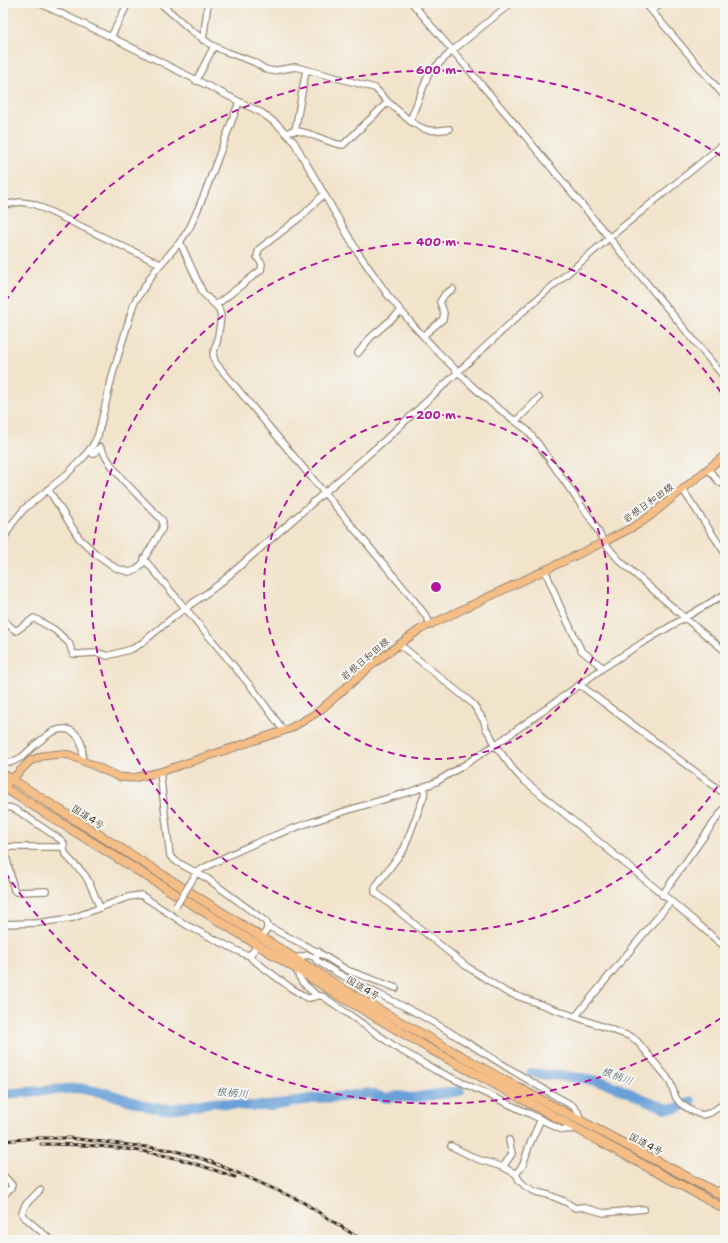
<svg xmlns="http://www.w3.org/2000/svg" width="728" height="1243" font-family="'Shantell Sans','Klee One',sans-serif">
  <rect width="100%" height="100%" fill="#f6f6f2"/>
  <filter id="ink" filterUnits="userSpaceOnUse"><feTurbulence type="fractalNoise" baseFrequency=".025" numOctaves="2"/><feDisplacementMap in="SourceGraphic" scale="8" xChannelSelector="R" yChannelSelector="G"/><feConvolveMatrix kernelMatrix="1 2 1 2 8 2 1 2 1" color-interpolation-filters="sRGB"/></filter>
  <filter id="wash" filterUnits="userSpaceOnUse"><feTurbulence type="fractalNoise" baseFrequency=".012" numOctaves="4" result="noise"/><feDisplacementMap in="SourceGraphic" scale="16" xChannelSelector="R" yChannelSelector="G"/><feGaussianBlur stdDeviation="0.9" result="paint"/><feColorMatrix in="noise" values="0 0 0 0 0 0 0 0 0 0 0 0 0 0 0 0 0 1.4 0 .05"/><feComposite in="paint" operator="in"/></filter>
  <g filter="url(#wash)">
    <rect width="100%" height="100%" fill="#f2e3cb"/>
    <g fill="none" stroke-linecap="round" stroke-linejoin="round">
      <path stroke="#69a0d7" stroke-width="10" d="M531 1073 582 1078 606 1083 665 1108C676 1110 681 1107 691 1101
        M3 1094 78 1088 106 1093 153 1108 157 1107 162 1109 177 1108 213 1102 248 1106H269L316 1098 341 1097 368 1093 386 1098 398 1096 411 1098 460 1091"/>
    </g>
  </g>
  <g filter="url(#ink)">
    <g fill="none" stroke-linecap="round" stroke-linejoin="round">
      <g stroke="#968674" stroke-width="8">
        <path id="minor" d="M39 3 111 37 252 108 262 113 278 125 294 142 357 251 387 294 413 325 436 350 470 384 490 402 527 430 539 445 593 522 604 542 619 560 685 618 725 651
          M160 3 192 31 210 44 224 51 254 62 265 69 272 71 296 67 375 88 388 102 410 121 429 73 452 51 511 3
          M412 3 526 137 725 378
          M645 3 725 97
          M652 11 661 3
          M111 37 128 3
          M203 40 208 3
          M196 81 214 46
          M410 121C425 131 430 132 449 129
          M295 131 306 70
          M286 133C302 125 326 144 343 145L388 102
          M3 205 20 202 34 204 160 264
          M180 242 203 293 219 309 221 316 220 324 217 342 213 354 215 362 413 599 426 616 431 625
          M216 305 261 270 262 264 257 257 259 249 303 215 324 194
          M423 336 443 319 444 313 440 302 445 294 453 289
          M358 353 370 338 401 311
          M516 421 539 398
          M90 449 93 454 100 447 112 466 123 480 163 521 162 529 144 559 253 689 284 731
          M708 469 720 483
          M48 489 79 538 96 554 116 568 129 572 136 570 145 561
          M683 490 725 553
          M3 540 12 524 24 509 66 475 84 457 93 445 98 435 113 373 134 303 154 272 180 242 190 227 204 195 239 102
          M545 570 559 604 581 650 603 668
          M3 620 16 631 34 618 55 630 69 643 73 654C86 655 95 650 107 656L132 649 142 643 172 618 218 585 385 440 528 307 609 238 725 143
          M399 644 473 704 484 721 486 729 491 736 495 745 513 769 521 778 671 901 725 947
          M580 685 725 794
          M3 762H12L22 757 36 744 49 734C71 721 85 737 82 759
          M160 772 170 856 177 862 208 879 265 921 267 923V929L262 938
          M425 786 424 796 404 849 376 886 375 889V892L466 966 506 992 632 1037 637 1041 666 1076 670 1082 676 1098 681 1104 694 1112 702 1115 710 1113 725 1103
          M3 807 12 808 18 811 61 840 64 844C61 856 77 865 84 874 91 883 95 897 100 908
          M3 847H63
          M4 847 14 890 16 892 46 891
          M191 882 197 872 202 869C269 832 344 811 416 790L436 782 466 764 505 738 603 668 642 643 725 594
          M662 895 725 807
          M3 924 37 923 73 918 128 897 141 895 188 926 244 954 247 955 252 953 257 945
          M267 926 316 951 347 970 396 988
          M318 951 316 960C350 983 388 997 424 1017 444 1028 464 1041 484 1053 513 1071 543 1089 573 1106L578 1112 581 1121
          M249 955 252 959 291 988 307 998C314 999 317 993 324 997L397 1048 435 1070 530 1114 562 1130 578 1129
          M295 958 308 955 316 958
          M297 970C299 983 308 986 316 995
          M575 1017 671 901
          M451 1146 477 1159 503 1167 516 1174 519 1180 525 1186 536 1192 549 1195 566 1202 575 1208 582 1207 604 1213 644 1209
          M503 1167 512 1154 509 1140
          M516 1174 523 1165 529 1146 541 1119
          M3 1175 12 1185 11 1188 3 1196
          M40 1190 25 1205 22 1213 23 1216 51 1240
          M714 1192 725 1188"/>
      </g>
      <g stroke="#968674" stroke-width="9">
        <path id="major" d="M3 788 30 761 42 756 60 754 70 755 119 777 133 778 160 772 289 729 303 721 318 712 374 663 419 630 604 542 637 525 650 516 725 455"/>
      </g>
      <g stroke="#968674" stroke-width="10">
        <path id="highway" d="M3 774 188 891 345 990 397 1020 511 1084 725 1197
          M3 787 340 996 428 1048 725 1209"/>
      </g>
      <use href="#minor" stroke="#fff" stroke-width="5.5"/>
      <use href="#major" stroke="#f6be87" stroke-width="7"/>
      <use href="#highway" stroke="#f6be87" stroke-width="8"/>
      <g stroke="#3b2a1e" stroke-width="3">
        <path id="rail" d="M3 1141 36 1138H69L172 1150 206 1160 238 1173 301 1201 362 1240
          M41 1144C84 1144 128 1147 171 1157 192 1162 214 1170 235 1177"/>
      </g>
      <use href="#rail" stroke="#f6f6f2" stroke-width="1.5" stroke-dasharray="4.5" stroke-linecap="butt"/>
      <g stroke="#968674" stroke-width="8" stroke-linecap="butt">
        <path id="minor-bridge" d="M176 906 191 882"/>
      </g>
      <use href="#minor-bridge" stroke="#fff" stroke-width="5.5"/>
    </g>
  </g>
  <g fill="none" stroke="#b5179e" stroke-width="2" stroke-dasharray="7 5">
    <circle cx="436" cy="587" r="172"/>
    <path d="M724 777A345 345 0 1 1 724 397"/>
    <path d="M721 1018A517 517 0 0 1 5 872M5 302A517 517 0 0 1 721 156"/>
  </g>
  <g text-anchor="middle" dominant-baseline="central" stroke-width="4" stroke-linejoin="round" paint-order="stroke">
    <g font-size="10" fill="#3b2a1e" stroke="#f6f6f2">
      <text transform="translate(648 503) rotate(-36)">岩根日和田線</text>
      <text transform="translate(365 659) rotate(-40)">岩根日和田線</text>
      <text transform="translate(88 817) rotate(32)">国道4号</text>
      <text transform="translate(363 988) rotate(31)">国道4号</text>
      <text transform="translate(646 1144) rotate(28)">国道4号</text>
    </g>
    <g font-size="11" font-style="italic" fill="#4d5968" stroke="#f6f6f2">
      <text transform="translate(617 1076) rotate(20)">根柄川</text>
      <text transform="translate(232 1093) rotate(5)">根柄川</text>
    </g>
  </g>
  <circle cx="436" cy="587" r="6" fill="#b5179e" stroke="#f6f6f2" stroke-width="2"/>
  <g font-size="12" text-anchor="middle" font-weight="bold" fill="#b5179e" stroke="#f6f6f2" stroke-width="4" stroke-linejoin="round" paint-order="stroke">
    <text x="436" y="74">600 m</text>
    <text x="436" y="246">400 m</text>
    <text x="436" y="419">200 m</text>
  </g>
  <rect width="728" height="1243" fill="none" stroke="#f6f6f2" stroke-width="16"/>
</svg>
